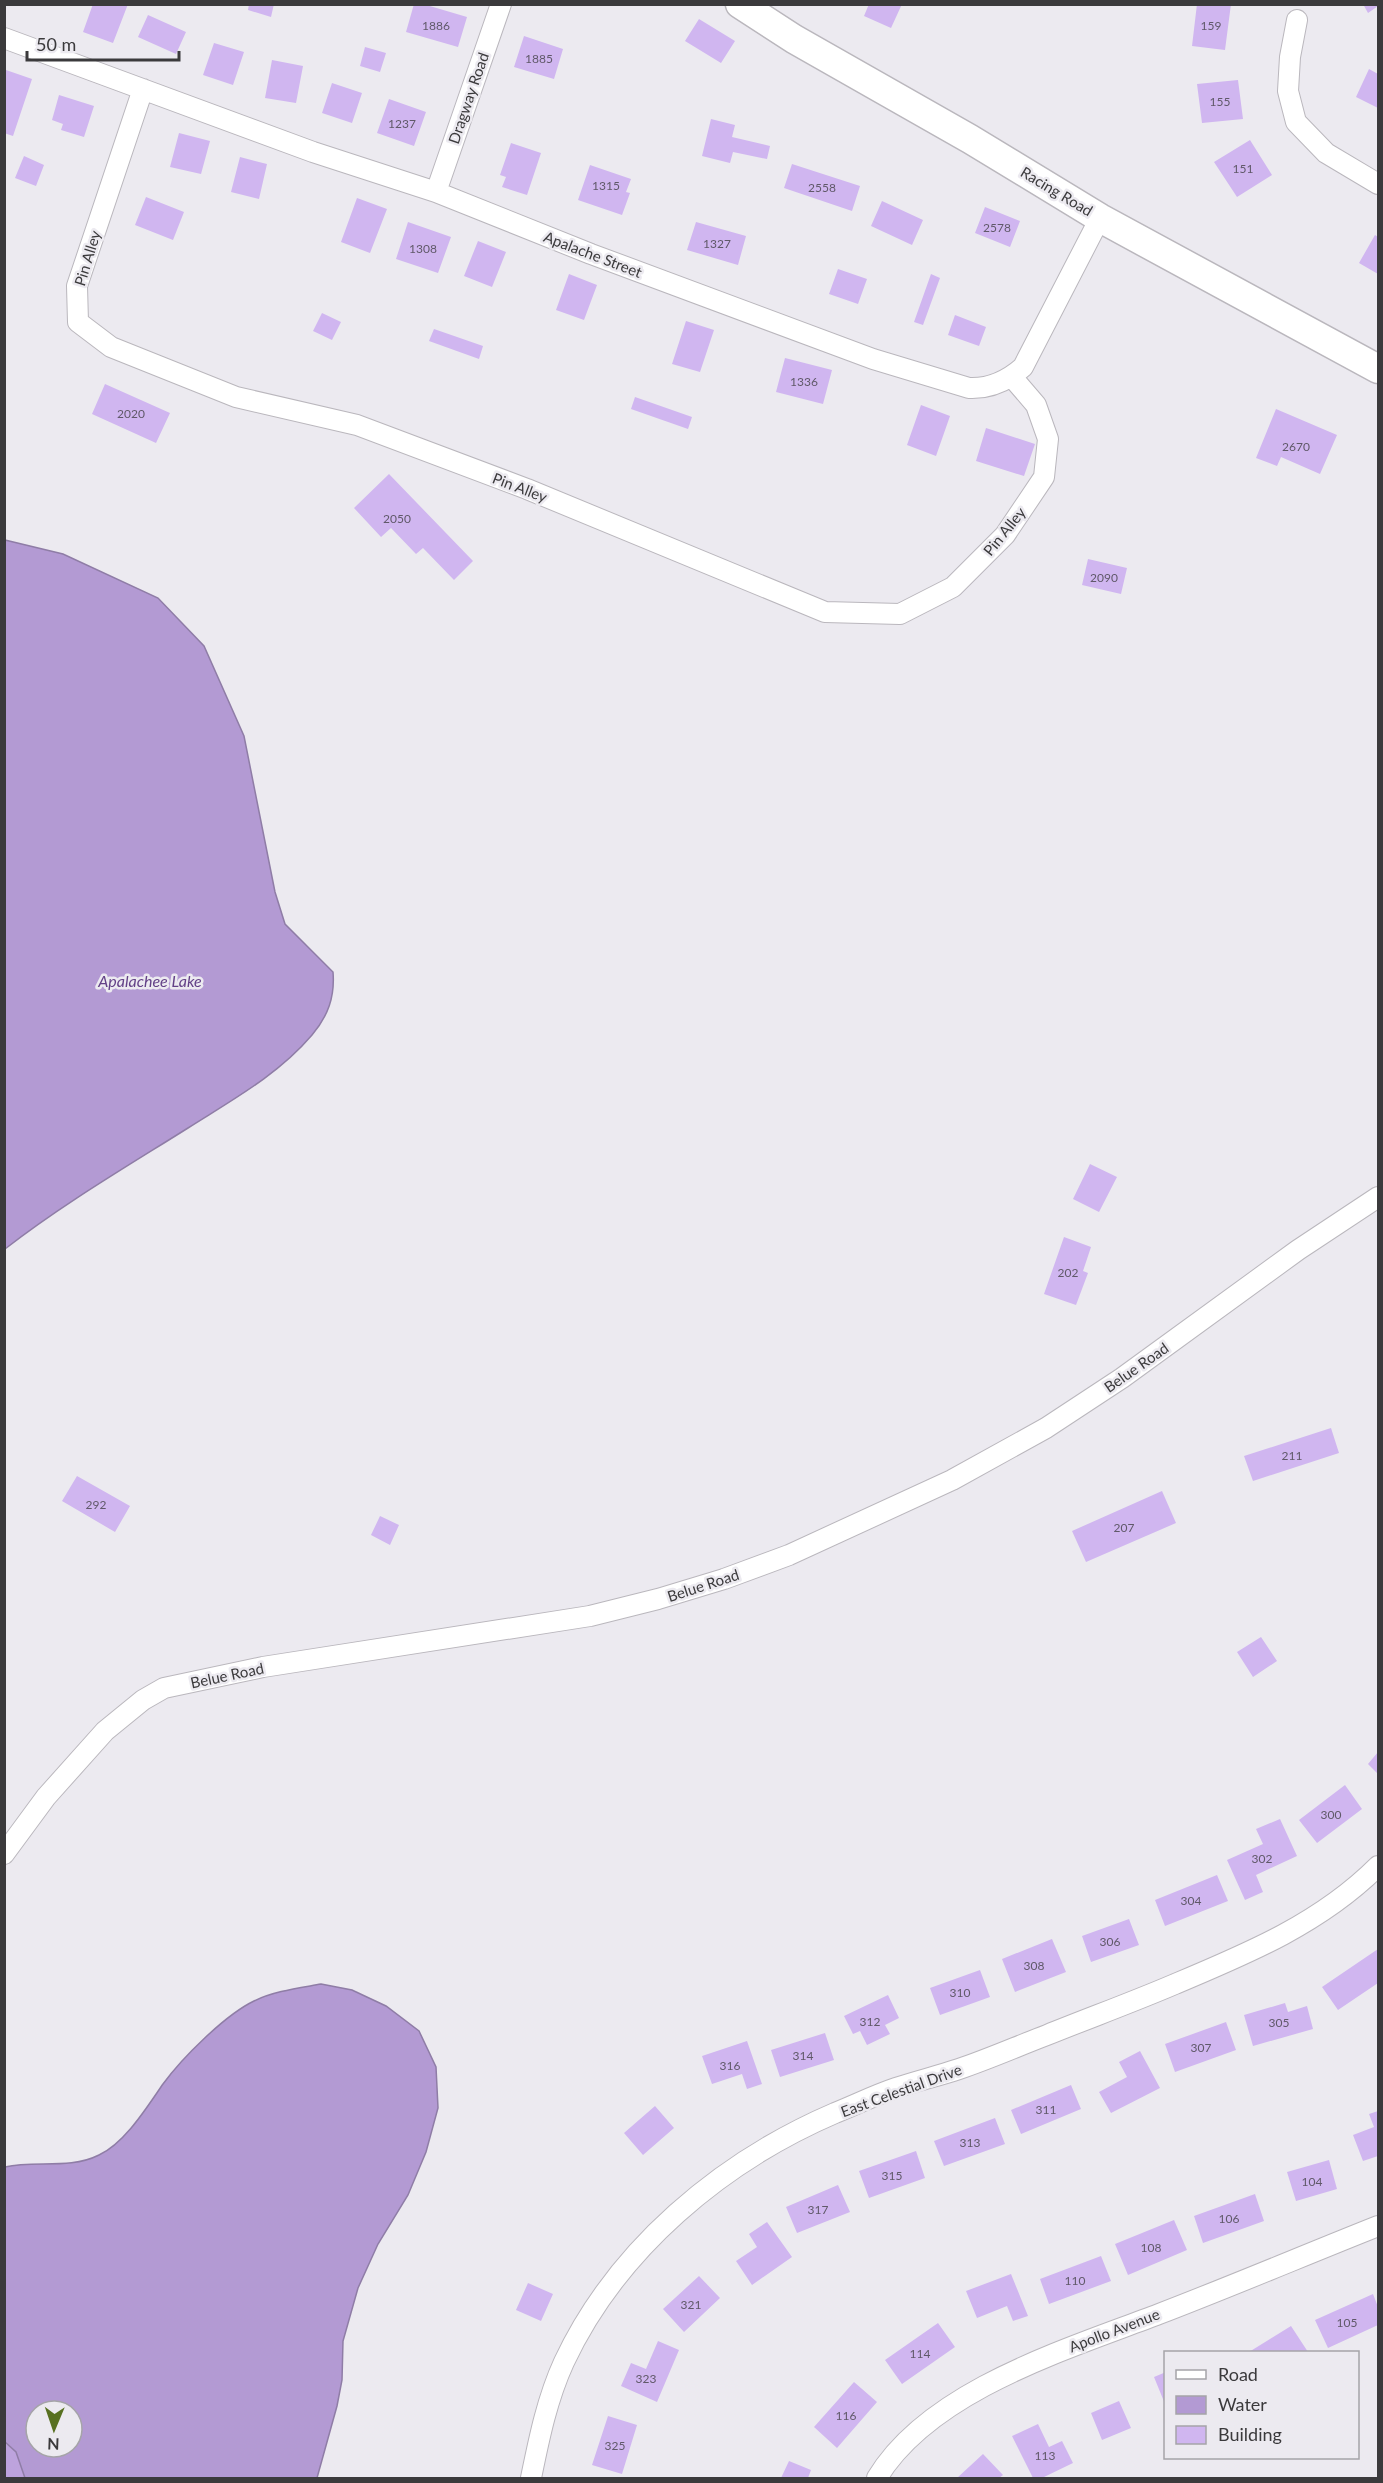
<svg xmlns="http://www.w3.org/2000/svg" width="1383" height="2483" font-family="Lato,sans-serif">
  <rect width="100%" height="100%" fill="#eceaf0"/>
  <path fill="#bda3dd" d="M4 2442 16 2452 25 2478H5Z"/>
  <path fill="#b39ad3" stroke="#8f7da6" stroke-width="1.5" fill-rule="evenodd" d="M5 540 63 554 158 598 204 646 244 736 275 892 285 924 333 972C335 997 328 1016 312 1035 278 1075 232 1100 188 1128 126 1167 63 1204 5 1249Z
    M321 1984 352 1990 386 2006 419 2031 436 2067 438 2108 426 2152 408 2195 378 2244 358 2288 343 2341 342 2380 337 2406 317 2478H25L16 2452 5 2442V2167C36 2160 69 2170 99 2155 125 2143 147 2107 163 2084 182 2058 225 2015 254 2001 274 1991 299 1988 321 1984ZM36 2411H72V2447H36Z"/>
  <path fill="#d0b6f0" d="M93 4H128L113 43 83 32Z
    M249 4H274L271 17 248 10Z
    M414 4H423L467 17 458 47 406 32Z
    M869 4H902L891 28 864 16Z
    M1197 4H1231L1225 50 1192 46Z
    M1363 4H1378V6L1368 13Z
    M148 15 186 32 176 54 138 37Z
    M699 19 735 41 721 63 685 41Z
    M524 36 563 49 554 79 514 67Z
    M214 43 244 52 233 85 203 75Z
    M365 47 386 53 380 72 360 66Z
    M272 60 303 66 296 103 265 98Z
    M1369 69 1378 74V108L1356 97Z
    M6 70 32 79 13 136 4 133Z
    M1238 80 1243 119 1202 123 1197 84Z
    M332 83 362 93 352 123 322 113Z
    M59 95 94 106 84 137 61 130 63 124 52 120Z
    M389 99 426 112 414 146 377 133Z
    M711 119 735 125 732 137 770 146 767 159 733 152 730 163 702 156Z
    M179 133 210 141 201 174 170 167Z
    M1250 140 1272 175 1237 197 1214 162Z
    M511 143 541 153 527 195 502 187 506 177 500 175Z
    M24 156 44 165 36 186 15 178Z
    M240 157 267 164 259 199 231 192Z
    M792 164 860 186 852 211 784 188Z
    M590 165 631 179 626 192 630 193 622 215 578 200Z
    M146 197 184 212 173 240 135 225Z
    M357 198 387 209 370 253 341 242Z
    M882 201 923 220 912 245 871 226Z
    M985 207 1020 221 1010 247 975 233Z
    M408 222 451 237 438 273 396 259Z
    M696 222 746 236 738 265 687 250Z
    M1375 235 1378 237V274L1359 263Z
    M478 241 506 252 492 287 464 276Z
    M838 269 867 279 858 304 829 294Z
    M569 274 597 285 584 320 556 310Z
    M931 274 940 278 923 325 914 322Z
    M322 313 341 322 332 340 313 331Z
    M955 315 986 327 979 346 948 335Z
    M686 321 714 330 700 372 672 364Z
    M434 329 483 346 479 359 429 341Z
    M785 358 832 370 823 404 776 392Z
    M105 384 170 413 156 443 92 414Z
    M635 397 692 417 688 429 631 409Z
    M921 405 950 416 936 456 907 445Z
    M1276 409 1337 435 1320 474 1281 457 1277 466 1256 458Z
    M986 428 1035 444 1024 476 976 461Z
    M389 474 473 561 454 580 423 548 416 554 391 528 381 537 354 508Z
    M1088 559 1127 568 1121 594 1082 585Z
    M1090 1164 1117 1177 1099 1212 1073 1199Z
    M1064 1237 1091 1247 1083 1271 1088 1273 1076 1305 1044 1294Z
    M1331 1428 1339 1453 1253 1481 1244 1456Z
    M77 1476 130 1506 115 1532 62 1501Z
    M1162 1491 1176 1523 1086 1562 1072 1531Z
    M380 1516 399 1525 390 1545 371 1535Z
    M1261 1637 1277 1661 1253 1677 1237 1652Z
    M1378 1752V1774L1368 1764Z
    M1345 1785 1362 1809 1317 1843 1299 1820Z
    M1280 1819 1297 1856 1256 1875 1263 1892 1245 1900 1227 1860 1263 1844 1256 1829Z
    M1217 1875 1228 1901 1165 1926 1155 1900Z
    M1129 1919 1139 1945 1091 1962 1082 1936Z
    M1052 1939 1066 1972 1015 1992 1002 1959Z
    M1378 1949V1983L1338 2010 1322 1987Z
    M980 1970 990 1997 940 2015 930 1988Z
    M888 1995 899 2018 885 2025 890 2034 867 2045 860 2031 853 2034 844 2016Z
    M1285 2003 1288 2012 1307 2006 1313 2029 1253 2046 1244 2015Z
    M1226 2022 1236 2050 1175 2072 1165 2044Z
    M825 2033 834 2060 780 2077 771 2050Z
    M747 2041 762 2084 747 2089 742 2074 712 2084 702 2056Z
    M1140 2051 1160 2088 1111 2113 1099 2092 1127 2077 1119 2062Z
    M1071 2085 1081 2109 1021 2134 1011 2110Z
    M655 2106 674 2128 643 2155 624 2133Z
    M1378 2111V2156L1363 2161 1353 2135 1374 2127 1369 2114Z
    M995 2118 1005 2144 944 2166 934 2141Z
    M916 2151 925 2178 869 2198 859 2171Z
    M1329 2160 1337 2189 1296 2201 1287 2172Z
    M838 2185 850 2212 797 2233 786 2207Z
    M1255 2194 1264 2221 1203 2243 1194 2216Z
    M1174 2220 1187 2250 1128 2275 1115 2244Z
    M767 2222 792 2257 752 2285 736 2261 757 2247 749 2234Z
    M1101 2256 1111 2281 1049 2304 1040 2279Z
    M1011 2274 1028 2316 1013 2321 1007 2306 977 2318 966 2291Z
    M699 2276 720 2298 684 2332 663 2309Z
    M528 2283 553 2294 541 2321 516 2310Z
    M1373 2294 1378 2307V2325L1328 2348 1315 2320Z
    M938 2323 955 2347 902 2384 885 2360Z
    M1291 2326 1308 2352H1249Z
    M658 2341 679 2350 657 2402 621 2386 631 2363 646 2369Z
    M1166 2372V2404H1165L1154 2377Z
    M854 2382 877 2402 837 2448 814 2427Z
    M1119 2401 1131 2428 1102 2440 1091 2413Z
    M608 2416 637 2425 622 2474 592 2465Z
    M1038 2424 1049 2447 1062 2441 1073 2463 1042 2478H1033L1012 2436Z
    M983 2454 1003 2475 999 2478H957Z
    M789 2461 811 2470 808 2478H781Z"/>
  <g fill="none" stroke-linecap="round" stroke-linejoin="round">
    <g stroke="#bab7bd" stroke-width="22">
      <path id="street" d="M1297 20 1290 57 1288 91 1296 122 1326 153 1378 184
        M4 38 313 152 436 192 591 254 873 359 969 388C990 389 1007 381 1023 367L1100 218
        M143 89 77 286 78 322 111 347 236 397 357 425 527 489 825 612 900 614 953 587 1005 535 1044 477 1048 439 1036 405 1012 377
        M436 192 501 4
        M4 1854 46 1797 105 1731 143 1700 164 1688 263 1667 590 1616 658 1599 724 1579 789 1555 952 1480 1046 1428 1122 1378 1298 1250 1378 1197
        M531 2478C539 2439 547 2399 564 2362 617 2249 721 2162 835 2113 855 2105 875 2095 896 2088 917 2081 938 2076 959 2069 989 2059 1018 2046 1047 2035 1089 2018 1133 2002 1175 1984 1249 1953 1321 1923 1378 1866
        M877 2478C930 2390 1068 2349 1159 2314 1232 2286 1305 2255 1378 2226"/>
    </g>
    <g stroke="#bab7bd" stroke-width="31">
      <path id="secondary" d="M740 4 794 39 970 139 1100 218 1378 369"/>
    </g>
    <use href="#street" stroke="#fff" stroke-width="20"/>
    <use href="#secondary" stroke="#fff" stroke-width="28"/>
  </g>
  <g text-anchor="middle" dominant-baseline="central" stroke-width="5" stroke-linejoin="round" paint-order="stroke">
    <g font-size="12" fill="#605969">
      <text x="436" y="25">1886</text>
      <text x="1211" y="25">159</text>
      <text x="539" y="58">1885</text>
      <text x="1220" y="101">155</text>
      <text x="402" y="123">1237</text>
      <text x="1243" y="168">151</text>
      <text x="606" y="185">1315</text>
      <text x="822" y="187">2558</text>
      <text x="997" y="227">2578</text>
      <text x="717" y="243">1327</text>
      <text x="423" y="248">1308</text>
      <text x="804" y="381">1336</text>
      <text x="131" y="413">2020</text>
      <text x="1296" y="446">2670</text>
      <text x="397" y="518">2050</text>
      <text x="1104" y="577">2090</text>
      <text x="1068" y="1272">202</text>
      <text x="1292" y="1455">211</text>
      <text x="96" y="1504">292</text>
      <text x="1124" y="1527">207</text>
      <text x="1331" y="1814">300</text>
      <text x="1262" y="1858">302</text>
      <text x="1191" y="1900">304</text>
      <text x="1110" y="1941">306</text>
      <text x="1034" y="1965">308</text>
      <text x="960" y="1992">310</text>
      <text x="870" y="2021">312</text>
      <text x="1279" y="2022">305</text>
      <text x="1201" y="2047">307</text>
      <text x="803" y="2055">314</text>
      <text x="730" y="2065">316</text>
      <text x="1046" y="2109">311</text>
      <text x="970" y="2142">313</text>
      <text x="892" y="2175">315</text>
      <text x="1312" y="2181">104</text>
      <text x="818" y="2209">317</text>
      <text x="1229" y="2218">106</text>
      <text x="1151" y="2247">108</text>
      <text x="1075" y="2280">110</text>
      <text x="691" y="2304">321</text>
      <text x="1347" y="2322">105</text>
      <text x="920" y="2353">114</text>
      <text x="646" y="2378">323</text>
      <text x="846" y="2415">116</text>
      <text x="615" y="2445">325</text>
      <text x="1045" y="2455">113</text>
    </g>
    <g font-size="15" fill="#3b3a3c" stroke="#eceaf0">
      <text transform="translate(468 98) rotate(-71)">Dragway Road</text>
      <text transform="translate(1057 191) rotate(31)">Racing Road</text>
      <text transform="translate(593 254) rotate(21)">Apalache Street</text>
      <text transform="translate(87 258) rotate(-73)">Pin Alley</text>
      <text transform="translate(520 487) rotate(21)">Pin Alley</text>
      <text transform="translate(1004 531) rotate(-51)">Pin Alley</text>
      <text transform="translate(1136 1367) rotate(-35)">Belue Road</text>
      <text transform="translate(703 1585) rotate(-18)">Belue Road</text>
      <text transform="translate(227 1675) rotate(-12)">Belue Road</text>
      <text transform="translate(901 2090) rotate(-20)">East Celestial Drive</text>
      <text transform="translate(1114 2330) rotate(-21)">Apollo Avenue</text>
    </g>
    <g font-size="16" font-style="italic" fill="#634187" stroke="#eceaf0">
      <text x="150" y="980">Apalachee Lake</text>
    </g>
  </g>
  <rect width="1383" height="2483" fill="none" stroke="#3b3a3c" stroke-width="12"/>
  <rect x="1164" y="2351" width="195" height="108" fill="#eceaf0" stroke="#a5a4a8" stroke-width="1.5"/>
  <rect x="1176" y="2370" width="30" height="9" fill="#ffffff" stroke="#a5a4a8" stroke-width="1.5"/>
  <text x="1218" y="2381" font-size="18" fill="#3b3a3c">Road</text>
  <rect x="1176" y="2396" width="30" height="18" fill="#b39ad3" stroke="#a5a4a8" stroke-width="1.5"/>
  <text x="1218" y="2411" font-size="18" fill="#3b3a3c">Water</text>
  <rect x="1176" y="2426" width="30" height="18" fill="#d0b6f0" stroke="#a5a4a8" stroke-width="1.5"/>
  <text x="1218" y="2441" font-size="18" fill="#3b3a3c">Building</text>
  <g transform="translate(54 2429) rotate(182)"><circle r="28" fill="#eceaf0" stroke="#a5a4a8" stroke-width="1.5"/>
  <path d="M0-4.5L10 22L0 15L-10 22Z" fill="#587021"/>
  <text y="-9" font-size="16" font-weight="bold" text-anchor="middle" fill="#3b3a3c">N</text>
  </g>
  <path d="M27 51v9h152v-9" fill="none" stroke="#3b3a3c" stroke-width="3"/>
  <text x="36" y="51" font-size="18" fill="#3b3a3c" stroke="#eceaf0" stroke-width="4.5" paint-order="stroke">50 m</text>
</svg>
